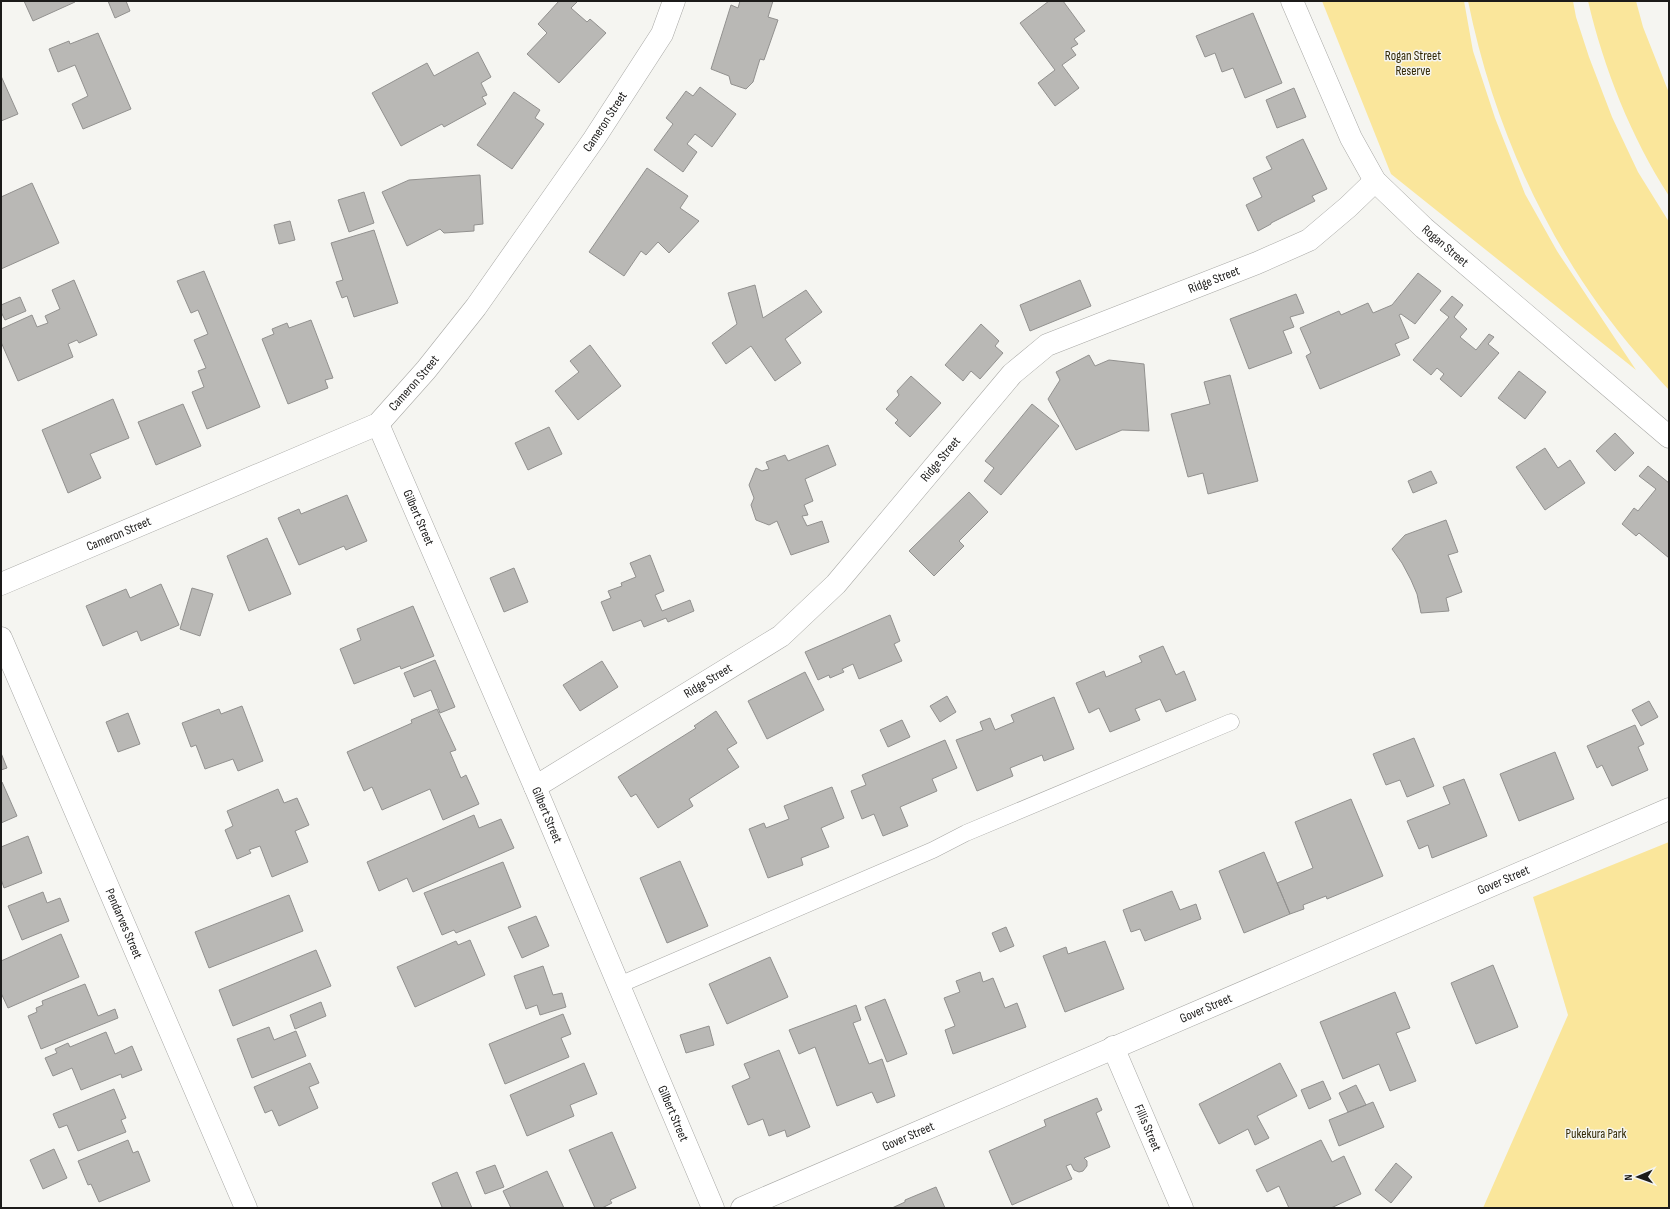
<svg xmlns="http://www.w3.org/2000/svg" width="1670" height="1209" font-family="'Sofia Sans Condensed',sans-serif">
  <rect width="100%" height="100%" fill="#f5f5f1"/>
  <path fill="#fae69b" d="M1322 1H1464L1473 51 1495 118 1525 194 1557 251 1636 370 1391 174Z
    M1468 1H1573L1576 17 1589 57 1612 117 1638 172 1669 222V390C1658 379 1649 367 1639 356 1552 256 1494 130 1468 1Z
    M1588 1H1636L1643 27 1669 93V196C1631 137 1604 69 1588 1Z
    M1669 842V1208H1483L1568 1015 1533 897Z"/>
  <path fill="#b9b8b5" stroke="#92918f" d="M24 1H74L75 2 33 21Z
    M108 1H126L130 11 115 18Z
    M559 1H578L571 8 587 22 590 19 606 33 559 83 527 54 547 33 538 24Z
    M740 1H773L768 17 778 20 764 60 760 59 753 82 746 89 731 84 729 76 711 69 731 5 738 8Z
    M1049 1H1063L1085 31 1074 39 1078 44 1071 48 1076 55 1062 65 1079 88 1055 106 1038 83 1055 70 1020 23Z
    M1253 13 1282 83 1245 98 1233 68 1222 72 1215 53 1205 57 1196 36Z
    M98 33 131 109 83 129 72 104 88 96 75 65 58 72 49 49 69 41 70 44Z
    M478 52 491 77 481 83 487 95 482 97 486 104 444 127 442 124 401 146 372 93 427 63 434 76Z
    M1 76 18 114 1 121Z
    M700 87 736 114 712 147 695 134 687 144 697 152 683 172 654 150 673 124 666 118 686 91 693 96Z
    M1294 88 1306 117 1277 128 1266 100Z
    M514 92 540 110 535 118 544 124 512 169 477 145Z
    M1303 139 1327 189 1312 196 1315 201 1271 223V224L1258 231 1246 205 1262 197 1253 178 1272 169 1266 157Z
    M647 168 688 196 680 208 699 221 669 253 658 242 646 255 641 251 624 276 589 252Z
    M480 175 483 224 474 225V231L444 233 440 229 407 246 382 192 409 180Z
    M32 183 59 243 1 269V197Z
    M364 192 374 223 349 232 338 200Z
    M290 221 295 240 279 244 274 225Z
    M374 230 398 303 354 317 347 296 342 298 336 282 343 280 331 243Z
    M204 271 260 407 207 429 192 392 204 387 198 371 206 368 194 340 208 334 198 310 191 313 177 281Z
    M1418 273 1441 291 1415 324 1401 314 1399 315 1409 338 1395 344 1400 355 1320 389 1306 356 1311 353 1300 328 1339 311 1341 315 1368 303 1373 313 1392 305Z
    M74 280 97 335 79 343 77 340 68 344 73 357 18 381 1 342V329L32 315 37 327 48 323 45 316 60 309 52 290Z
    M1080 280 1091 306 1030 331 1020 305Z
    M755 285 763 318 806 290 822 312 785 339 801 363 775 381 751 346 726 364 712 343 737 324 728 293Z
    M1296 294 1304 313 1290 317 1294 327 1283 331 1292 353 1249 369 1230 319Z
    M1452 296 1463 305 1454 317 1467 329 1460 337 1476 350 1489 334 1494 337 1488 344 1499 353 1461 397 1440 379 1444 374 1437 368 1431 375 1413 360 1449 317 1440 310Z
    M20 297 26 311 5 320 1 312V305Z
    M311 320 333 378 325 380 328 388 288 404 262 339 274 334 272 329 287 323 289 328Z
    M981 324 999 341 995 346 1003 353 980 379 971 371 963 381 945 365Z
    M590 345 621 386 578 420 555 391 579 372 570 361Z
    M1089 355 1095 366 1109 360 1144 364 1149 431 1122 430 1076 450 1048 399 1060 380 1056 372Z
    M1519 371 1546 392 1525 419 1498 398Z
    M1230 375 1258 481 1208 494 1203 473 1188 477 1171 414 1210 404 1204 382Z
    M911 376 941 403 910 437 895 423 898 420 886 409 899 395 897 391Z
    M113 399 129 438 90 454 101 478 68 493 42 430Z
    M183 404 201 446 156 465 138 422Z
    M1032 404 1059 426 1001 495 984 481 994 468 985 461Z
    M549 427 562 454 528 470 515 443Z
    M1615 433 1634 453 1615 471 1596 451Z
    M828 445 836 465 805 479 813 501 804 505 808 515 802 516 807 526 822 521 829 542 791 555 777 521 769 525 756 520 751 505 754 498 749 485 756 468 762 471 769 469 766 462 785 455 788 461Z
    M1545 448 1558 468 1570 460 1585 483 1545 510 1516 467Z
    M1648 466 1669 483V558L1639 533 1636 536 1622 524 1634 508 1638 511 1656 489 1639 476Z
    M1431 471 1437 483 1413 493 1408 481Z
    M969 492 988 512 959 541 964 546 934 576 909 551Z
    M347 495 367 541 346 550 344 546 299 565 278 518 299 509 301 514Z
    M1446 520 1458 552 1448 555 1462 592 1446 598 1449 611 1421 613 1417 594 1411 580 1402 563 1392 549 1405 535Z
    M267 538 291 594 249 611 227 556Z
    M650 555 664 591 655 595 662 611 690 600 694 611 668 622 666 618 644 627 641 620 613 631 601 602 611 598 608 591 622 586 621 583 636 577 630 563Z
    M514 568 528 602 504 612 490 578Z
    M161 584 179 625 141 641 137 631 103 646 86 606 126 589 130 598Z
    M192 588 213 594 200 636 180 629Z
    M413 606 434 656 401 669 400 666 354 684 340 649 361 640 357 629Z
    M890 615 900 641 894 644 902 661 859 679 853 664 842 669 844 672 830 678 829 675 818 680 805 652Z
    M1163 646 1176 675 1184 671 1196 700 1166 712 1160 699 1135 709 1140 720 1110 732 1099 708 1089 713 1076 683 1104 671 1106 677 1142 662 1139 656Z
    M435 660 455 707 440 713 431 690 414 697 404 673Z
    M602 661 618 687 580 711 563 685Z
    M805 672 824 710 767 739 748 701Z
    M947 696 956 712 940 722 930 706Z
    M1054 697 1074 749 1044 761 1042 755 1010 768 1013 776 977 791 956 740 983 730 980 722 990 718 995 730 1014 722 1011 715Z
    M1649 701 1658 717 1641 726 1632 710Z
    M242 706 263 761 238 771 233 759 205 769 196 745 191 747 182 723 219 709 221 714Z
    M437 709 456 750 450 752 461 778 466 775 479 804 443 820 430 789 382 810 372 787 364 791 347 752 412 723 411 720Z
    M716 711 737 743 727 749 739 767 689 799 693 806 658 828 636 794 631 797 618 777 696 728 694 726Z
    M128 713 140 744 118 752 106 722Z
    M902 720 910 737 888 747 880 730Z
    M1635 725 1644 744 1638 747 1648 770 1612 786 1602 765 1597 768 1587 746Z
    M1414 738 1434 786 1407 797 1400 780 1386 785 1373 754Z
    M945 740 957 768 932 779 937 791 900 807 908 826 883 836 874 814 862 819 851 791 866 785 862 775Z
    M1555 752 1574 799 1519 821 1500 774Z
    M1 753 7 768 1 770Z
    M1464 779 1487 836 1432 858 1428 845 1419 849 1407 821 1450 804 1443 787Z
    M2 782 17 816 1 823V783Z
    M832 787 844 818 821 828 829 847 801 858 803 865 768 878 749 829 764 823 766 828 789 819 784 806Z
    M278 789 284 803 297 798 309 825 295 831 308 862 272 877 260 846 249 850 251 853 237 859 225 830 233 826 227 811Z
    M1351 799 1383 876 1327 899 1326 896 1303 905 1304 909 1290 914 1277 883 1313 868 1295 822Z
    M474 815 479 828 501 819 514 848 413 892 407 878 379 891 367 862Z
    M28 836 42 873 4 888 1 879V847Z
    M1264 852 1290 914 1244 933 1219 871Z
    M680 861 708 926 667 943 640 878Z
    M503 862 521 907 456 933 454 930 442 935 424 893Z
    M1172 891 1180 910 1196 904 1201 919 1145 941 1140 929 1131 932 1123 910Z
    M43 892 47 903 60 898 69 921 22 940 8 906Z
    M289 895 303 931 209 968 195 932Z
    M536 916 549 946 522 958 508 927Z
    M1006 927 1014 946 1000 952 992 933Z
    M61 934 79 977 8 1008 1 993V961Z
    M470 940 485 975 415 1007 397 967 456 941 458 945Z
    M1105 941 1124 989 1065 1012 1043 956 1066 947 1068 954Z
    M316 950 331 986 233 1026 219 990Z
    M770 957 788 997 727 1024 709 984Z
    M1493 965 1518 1027 1476 1044 1451 983Z
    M543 966 553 995 562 993 566 1007 540 1015 537 1005 526 1009 514 976Z
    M980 972 983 982 993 978 1005 1008 1017 1003 1026 1027 953 1054 945 1030 955 1026 944 998 960 992 956 981Z
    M85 984 98 1016 115 1009 118 1018 41 1049 28 1016 37 1012 36 1008 43 1005 42 1001Z
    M1395 992 1410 1028 1396 1033 1416 1081 1390 1091 1379 1064 1343 1079 1320 1022Z
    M885 999 907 1054 887 1062 865 1007Z
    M321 1002 326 1016 295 1029 290 1015Z
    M856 1005 861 1020 853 1023 869 1064 882 1059 895 1096 877 1103 872 1092 837 1106 815 1047 799 1054 789 1030Z
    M563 1014 571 1034 561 1038 569 1057 505 1084 489 1044Z
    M709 1026 714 1045 686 1053 680 1035Z
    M269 1027 274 1040 296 1031 306 1056 252 1078 237 1039Z
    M106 1032 115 1054 132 1046 142 1070 122 1078 121 1074 81 1090 72 1068 53 1076 45 1058 57 1053 55 1049 68 1043 70 1047Z
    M779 1050 810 1127 787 1137 785 1130 769 1136 763 1119 748 1125 732 1086 750 1078 744 1064Z
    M310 1063 319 1083 309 1087 318 1108 279 1126 272 1110 265 1113 254 1087Z
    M584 1063 597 1094 570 1105 574 1116 527 1136 510 1095Z
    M1280 1063 1297 1096 1257 1116 1269 1138 1255 1145 1248 1129 1219 1144 1199 1104Z
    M1323 1081 1331 1099 1309 1109 1301 1090Z
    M1356 1085 1366 1105 1348 1112 1339 1093Z
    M114 1089 126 1118 121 1120 126 1132 78 1151 67 1125 59 1128 53 1114Z
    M1097 1098 1102 1110 1096 1113 1110 1147 1084 1158 1087 1161V1166L1083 1171 1079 1172 1074 1170 1071 1164 1066 1166 1072 1179 1012 1205 989 1151 1046 1126 1044 1120Z
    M1373 1102 1384 1127 1339 1146 1329 1120Z
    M612 1132 636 1188 610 1200 612 1203 602 1208H595L569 1150Z
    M128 1140 133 1153 138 1151 150 1181 99 1202 91 1184 88 1185 78 1161Z
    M1321 1140 1332 1162 1344 1156 1361 1194 1331 1208H1289L1279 1186 1267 1192 1256 1170Z
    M54 1149 67 1178 43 1189 30 1160Z
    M1396 1163 1412 1177 1391 1203 1375 1190Z
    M495 1165 504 1187 485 1194 476 1172Z
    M547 1171 564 1208H511L503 1191Z
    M457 1172 472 1208H441L442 1207 432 1183Z
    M936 1187 945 1208H892L905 1202V1200Z"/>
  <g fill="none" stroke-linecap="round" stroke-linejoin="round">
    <g stroke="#a8a8a5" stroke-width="17">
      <path id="lane" d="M619 985 933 850 966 833 1231 722"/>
    </g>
    <g stroke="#a8a8a5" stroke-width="23">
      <g id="street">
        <path id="s1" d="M378 424 535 787 713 1208"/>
        <path id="s2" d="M1 584 378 424 426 370 476 307 594 139 662 34 674 1"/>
        <path id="s3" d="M1 638 246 1208"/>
        <path id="s4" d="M535 787 781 636 836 584 1012 374 1047 345 1257 263 1309 240 1348 207 1375 181"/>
        <path id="s5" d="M1113 1047 1182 1208"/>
        <path id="s6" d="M742 1208 1669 809"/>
      </g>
    </g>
    <g stroke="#a8a8a5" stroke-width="23">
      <g id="secondary">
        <path id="s7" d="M1292 1 1351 138 1375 181 1424 228 1669 437"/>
      </g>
    </g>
    <use href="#lane" stroke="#fff" stroke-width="16"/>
    <use href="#street" stroke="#fff" stroke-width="22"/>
    <use href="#secondary" stroke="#fff" stroke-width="22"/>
  </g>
  <g text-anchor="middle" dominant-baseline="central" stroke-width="3" stroke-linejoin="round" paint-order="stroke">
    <g font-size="13" fill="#312804" stroke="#f5f5f1">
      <text x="1413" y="56">Rogan Street<tspan x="1413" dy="15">Reserve</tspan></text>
      <text x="1596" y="1134">Pukekura Park</text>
    </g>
    <g font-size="13" fill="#1c1b1a" stroke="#f5f5f1">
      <text stroke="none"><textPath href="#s2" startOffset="788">Cameron Street</textPath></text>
      <text stroke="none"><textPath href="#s7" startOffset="294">Rogan Street</textPath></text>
      <text stroke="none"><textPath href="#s4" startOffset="863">Ridge Street</textPath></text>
      <text stroke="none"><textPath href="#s2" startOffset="464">Cameron Street</textPath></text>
      <text stroke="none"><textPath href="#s4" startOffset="527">Ridge Street</textPath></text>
      <text stroke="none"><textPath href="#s1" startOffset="102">Gilbert Street</textPath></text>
      <text stroke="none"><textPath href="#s2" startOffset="128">Cameron Street</textPath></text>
      <text stroke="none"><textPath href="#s4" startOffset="203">Ridge Street</textPath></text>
      <text stroke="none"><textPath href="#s1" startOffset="426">Gilbert Street</textPath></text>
      <text stroke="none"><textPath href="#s6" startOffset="829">Gover Street</textPath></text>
      <text stroke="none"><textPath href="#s3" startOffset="311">Pendarves Street</textPath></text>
      <text stroke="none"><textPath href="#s6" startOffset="505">Gover Street</textPath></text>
      <text stroke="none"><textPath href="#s1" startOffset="750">Gilbert Street</textPath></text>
      <text stroke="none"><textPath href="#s5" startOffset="88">Fillis Street</textPath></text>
      <text stroke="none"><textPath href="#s6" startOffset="181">Gover Street</textPath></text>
    </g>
  </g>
  <rect width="1670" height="1209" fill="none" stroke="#1c1b1a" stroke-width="4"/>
  <g transform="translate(1638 1177) rotate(268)" stroke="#f5f5f1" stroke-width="3" paint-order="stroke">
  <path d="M0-3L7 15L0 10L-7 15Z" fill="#1c1b1a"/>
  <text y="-6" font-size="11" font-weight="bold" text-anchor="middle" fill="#1c1b1a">N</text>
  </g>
</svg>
